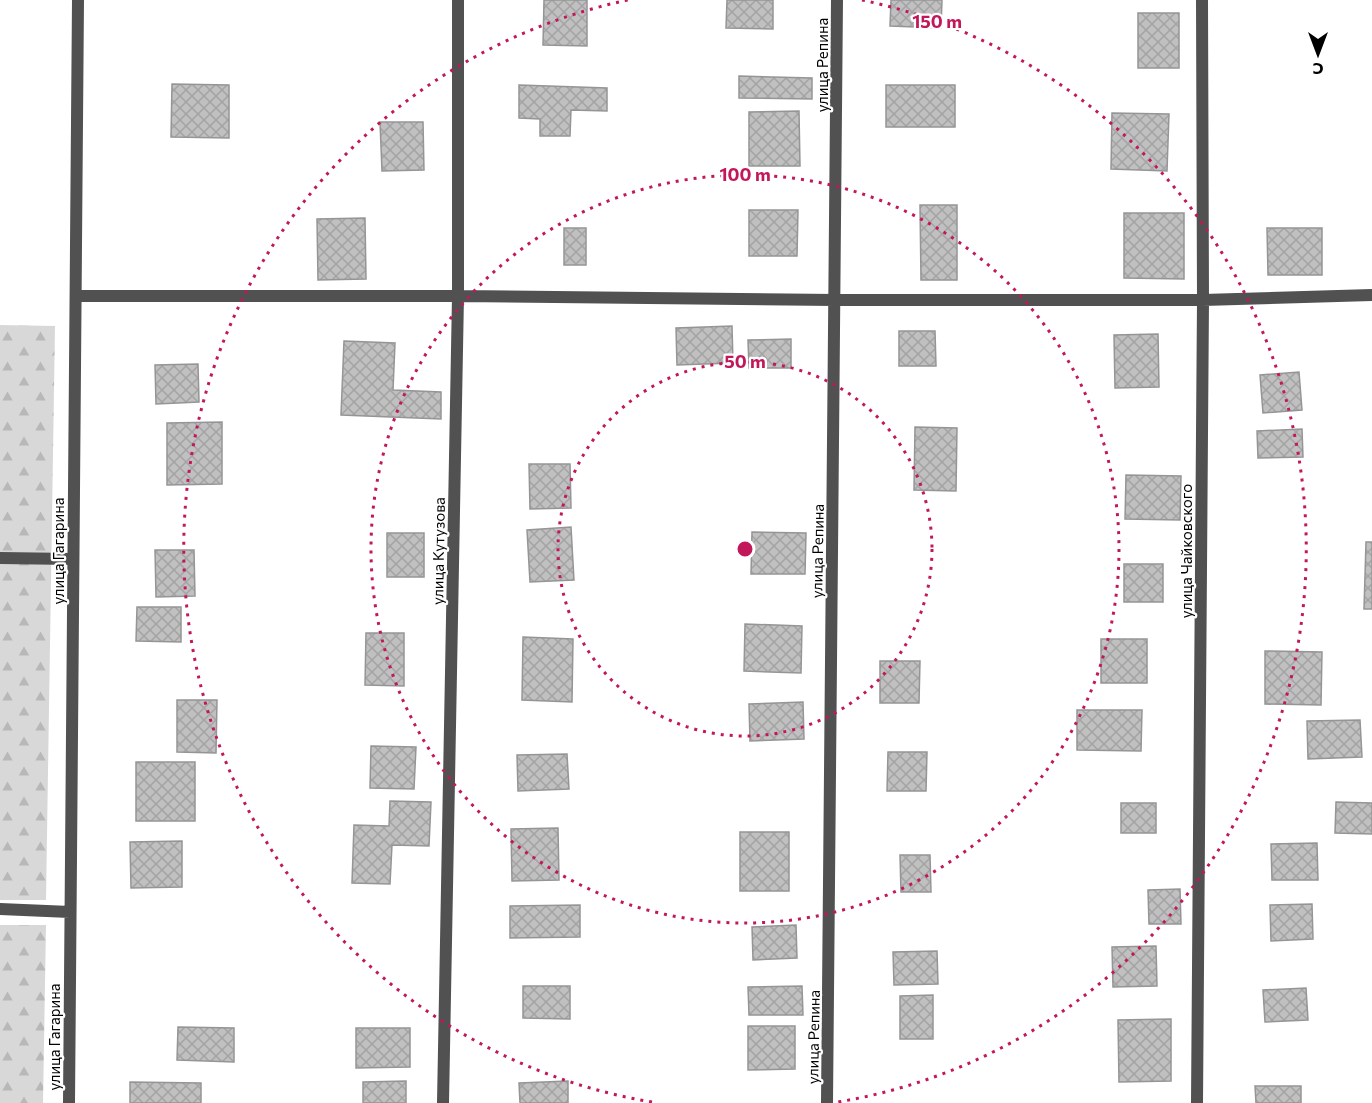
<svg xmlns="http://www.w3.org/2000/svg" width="1372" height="1103" font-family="Commissioner,sans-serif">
  <defs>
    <pattern id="forest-firs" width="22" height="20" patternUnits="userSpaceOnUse" patternTransform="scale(1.5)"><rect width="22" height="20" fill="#d8d8d8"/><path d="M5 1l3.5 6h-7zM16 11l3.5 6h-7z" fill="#b8b8b8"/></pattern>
    <pattern id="building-cross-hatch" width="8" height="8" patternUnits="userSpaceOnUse" patternTransform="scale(1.5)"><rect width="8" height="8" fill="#c0c0c0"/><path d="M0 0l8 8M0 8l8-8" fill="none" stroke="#a3a3a3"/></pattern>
  </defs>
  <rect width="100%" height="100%" fill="#fff"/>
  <path fill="url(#forest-firs)" d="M0 325 55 326 46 900H0Z
    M0 925H46L43 1103H0Z"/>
  <path fill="url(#building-cross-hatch)" stroke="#959595" stroke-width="1.5" d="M544 0H587V46L543 45Z
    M727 0H773V29L726 28Z
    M891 0H942L941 28 890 26Z
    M1138 13H1179V68H1138Z
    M739 76 812 78V99L739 98Z
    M172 84 229 85V138L171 137Z
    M519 85 607 88V111L571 110 570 136H540V119L519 118Z
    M886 85H955V127H886Z
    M799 111 800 166H749V112Z
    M1112 113 1169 114 1167 171 1111 169Z
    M380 122H423L424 170 382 171Z
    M920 205H957V280H921Z
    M749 210H798L797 256H749Z
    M1124 213H1184V279L1124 278Z
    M365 218 366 279 318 280 317 219Z
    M564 228H586V265H564Z
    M1267 228H1322V275H1268Z
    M732 326 733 363 677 365 676 328Z
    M899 331H935L936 366H899Z
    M1158 334 1159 387 1115 388 1114 335Z
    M791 339V368H749L748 340Z
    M344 341 395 343 393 390 441 392V419L341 415Z
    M198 364 199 402 156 404 155 365Z
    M1299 372 1302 410 1263 413 1260 375Z
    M222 422V484L167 485V423Z
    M915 427 957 428 956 491 914 490Z
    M1302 429 1303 457 1258 458 1257 431Z
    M529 464H570L571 508 530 509Z
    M1126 475 1181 476 1180 520 1125 519Z
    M571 527 574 580 530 582 527 530Z
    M752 532 806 533 805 574H751Z
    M387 533H424V577H387Z
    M1366 542H1372V609H1364Z
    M155 550H194L195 596 156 597Z
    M1124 564H1163V602H1124Z
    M137 607H181V642L136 641Z
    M745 624 802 626 801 673 744 671Z
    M366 633H404V686L365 685Z
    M523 637 573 639 572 702 522 700Z
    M1101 639H1147V683H1101Z
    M1265 651 1322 652 1321 705 1265 704Z
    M880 661H920L919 703H880Z
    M177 700H217L216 753 177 752Z
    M803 702 804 739 750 741 749 704Z
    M1077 710H1142L1141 751 1077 750Z
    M1360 720 1362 757 1308 759 1307 721Z
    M371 746 416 747 414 789 370 788Z
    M888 752H927L926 791H887Z
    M567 754 569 789 518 791 517 755Z
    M136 762H195V821H136Z
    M390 801 431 802 429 846 392 845 390 884 352 883 354 825 389 826Z
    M1336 802 1372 803V834L1335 833Z
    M1121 803H1156V833H1121Z
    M558 828 559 880 512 881 511 829Z
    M740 832H789V891H740Z
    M182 841V887L131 888 130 842Z
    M1317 843 1318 880H1272L1271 844Z
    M900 855H930L931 892H901Z
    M1180 889 1181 924H1149L1148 890Z
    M1312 904 1313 939 1271 941 1270 905Z
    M580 905V937L510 938V906Z
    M796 925 797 958 753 960 752 927Z
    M1156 946 1157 986 1113 987 1112 947Z
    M937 951 938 984 894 985 893 952Z
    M523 986H570V1019L523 1018Z
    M802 986 803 1015H749L748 987Z
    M1306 988 1308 1020 1265 1022 1263 990Z
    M933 995V1039H900V996Z
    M1171 1019V1081L1119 1082 1118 1020Z
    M748 1026H795V1069L748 1070Z
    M178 1027 234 1028V1062L177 1060Z
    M356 1028H410V1067L356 1068Z
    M406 1081V1103H363V1082Z
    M568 1081V1103H520L519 1083Z
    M130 1082 201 1083V1103H130Z
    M1255 1086H1301V1103H1256Z"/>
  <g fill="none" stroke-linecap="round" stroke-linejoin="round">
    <path stroke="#515151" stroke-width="12" d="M0 558 73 559"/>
    <path stroke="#515151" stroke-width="12" d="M76 296H458L835 300H1203L1372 295
      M0 909 70 912
      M69 1103 78 0
      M443 1103 458 296V0
      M827 1103 837 0
      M1197 1103 1203 300 1202 0"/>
  </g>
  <g fill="none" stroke="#c2185b" stroke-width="3" stroke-dasharray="3 6">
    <circle cx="745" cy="549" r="187"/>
    <circle cx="745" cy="549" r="374"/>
    <path d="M652 1102A561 561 0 0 1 628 0M862 0A561 561 0 0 1 838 1102"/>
  </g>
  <g text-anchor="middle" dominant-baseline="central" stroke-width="4.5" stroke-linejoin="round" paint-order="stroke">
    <g font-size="15" fill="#000" stroke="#fff">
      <text transform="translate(822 65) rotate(-90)">улица Репина</text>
      <text transform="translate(58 551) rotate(-90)">улица Гагарина</text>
      <text transform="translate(438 551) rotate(-89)">улица Кутузова</text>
      <text transform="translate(817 551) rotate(-89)">улица Репина</text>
      <text transform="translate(1186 551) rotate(-90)">улица Чайковского</text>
      <text transform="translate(54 1037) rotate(-90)">улица Гагарина</text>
      <text transform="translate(813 1037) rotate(-89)">улица Репина</text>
    </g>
  </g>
  <circle cx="745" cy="549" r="9" fill="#c2185b" stroke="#fff" stroke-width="3"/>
  <g font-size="18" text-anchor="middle" font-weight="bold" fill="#c2185b" stroke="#fff" stroke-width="4.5" stroke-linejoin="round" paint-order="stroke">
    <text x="937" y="28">150 m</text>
    <text x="745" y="181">100 m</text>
    <text x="745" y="368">50 m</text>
  </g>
  <g transform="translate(1318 54) rotate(180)" stroke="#ffffff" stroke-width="4.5" paint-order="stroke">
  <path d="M0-4.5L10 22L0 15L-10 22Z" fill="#000000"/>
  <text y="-9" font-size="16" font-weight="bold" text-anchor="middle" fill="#000000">С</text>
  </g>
</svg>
